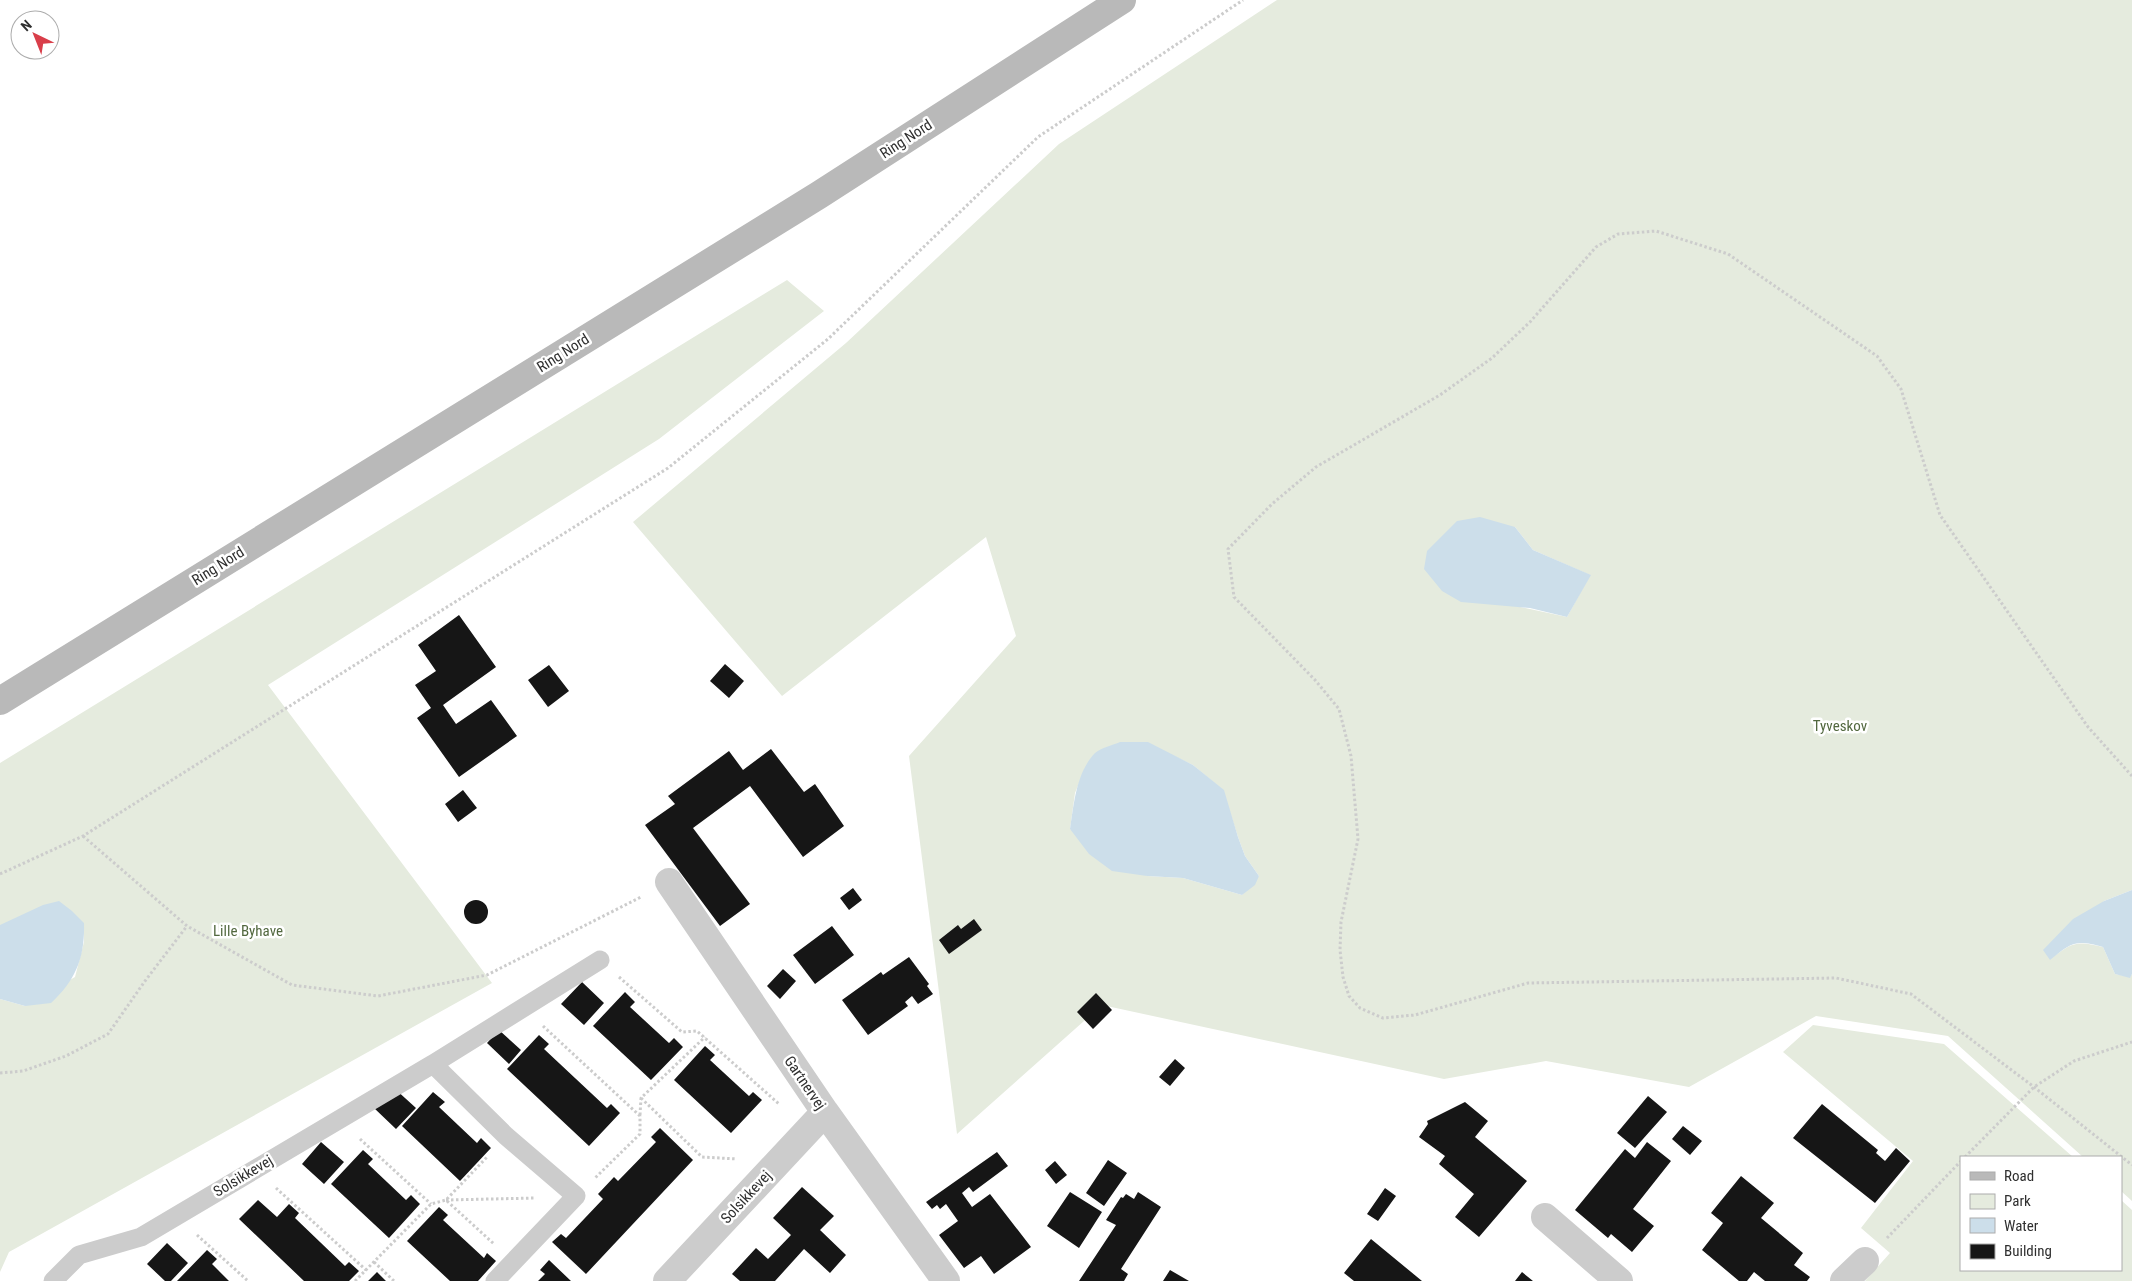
<svg xmlns="http://www.w3.org/2000/svg" width="2132" height="1281" font-family="'Roboto Condensed',sans-serif">
  <rect width="100%" height="100%" fill="#fff"/>
  <path fill="#e5ebde" fill-rule="evenodd" d="M1277 0H2132V890L2104 901 2050 959C2072 943 2075 940 2103 947L2115 974 2130 977 2132 974V1201L2121 1191V1157H2083L1948 1036 1816 1016 1689 1087 1546 1061 1444 1079 1102 1005 957 1134 909 756 1016 636 986 537 782 696 633 522 846 343 1059 144ZM1515 527 1533 550 1590 575 1567 617 1511 605ZM1172 755 1193 765 1223 790 1238 837 1245 856 1259 876 1242 895 1183 878 1147 876 1070 829 1075 793 1085 768Z
    M787 280 824 311 659 439 268 685 492 983 9 1252 0 1272V999L25 1006 75 977 84 942V923L0 925V763Z
    M1813 1025 1944 1044 2073 1157H1961V1270H2121V1200L2132 1210V1281H1865L1890 1253 1861 1228 1913 1161 1783 1052Z"/>
  <path fill="#ccdeea" d="M1480 517 1515 527 1533 550 1591 575 1567 617 1530 608 1461 602 1442 591 1424 569 1427 551 1457 521Z
    M1120 742H1148L1193 765 1224 790 1238 837 1245 856 1259 876 1255 885 1242 895 1183 878 1147 876 1112 871 1089 854 1070 829C1074 804 1076 773 1095 753 1101 748 1113 745 1120 742Z
    M2132 890V974L2130 978 2115 974 2103 947C2075 939 2071 943 2050 960L2043 950 2073 919 2104 901Z
    M59 901 72 911 84 923C85 957 76 980 51 1003L25 1006 0 999V925L43 905Z"/>
  <path fill="#161616" d="M459 615 496 667 443 705 456 724 491 700 517 736 459 777 417 718 431 708 415 685 436 671 418 645Z
    M725 664 744 681 729 698 710 681Z
    M549 665 569 691 548 707 528 680Z
    M771 749 804 792 815 784 844 826 803 857 750 786 693 828 750 904 720 926 645 825 675 804 668 796 729 751 743 770Z
    M463 790 477 808 458 822 445 804Z
    M853 888 862 900 849 910 840 898Z
    M464 912a12 12 0 1 1 24 0a12 12 0 1 1-24 0Z
    M974 919 982 930 949 954 939 940 958 925 961 929Z
    M832 926 854 955 815 984 793 955Z
    M909 957 929 984 927 986 933 994 918 1004 912 996 905 1002 908 1006 868 1035 842 1000 881 972 883 975Z
    M783 969 796 981 780 999 767 986Z
    M582 982 604 1003 584 1025 561 1004Z
    M625 992 635 1002 630 1007 669 1043 674 1038 683 1047 651 1080 593 1026Z
    M1096 993 1112 1010 1093 1029 1077 1012Z
    M499 1030 521 1050 509 1064 487 1043Z
    M539 1035 549 1044 544 1049 607 1108 611 1104 620 1113 589 1146 507 1069Z
    M705 1046 715 1055 710 1060 749 1096 753 1092 762 1100 731 1133 674 1080Z
    M1175 1059 1185 1068 1170 1086 1159 1077Z
    M394 1088 416 1108 396 1129 374 1108Z
    M433 1092 445 1102 439 1107 477 1143 481 1138 491 1148 460 1181 402 1126Z
    M1648 1096 1667 1112 1635 1148 1617 1133Z
    M1465 1102 1488 1121 1475 1137 1527 1181 1479 1237 1455 1217 1474 1194 1439 1164 1445 1156 1419 1137 1428 1124 1427 1121Z
    M1822 1104 1878 1150 1876 1153 1885 1161 1896 1148 1910 1161 1875 1203 1793 1138Z
    M1683 1126 1702 1141 1690 1155 1672 1139Z
    M660 1128 693 1160 586 1274 552 1242 561 1234 566 1238 603 1199 598 1194 614 1177 618 1181 656 1142 651 1137Z
    M321 1142 344 1162 324 1184 302 1164Z
    M1647 1142 1671 1161 1633 1209 1654 1226 1632 1252 1611 1234 1608 1238 1575 1210 1625 1149 1635 1158Z
    M363 1150 373 1159 368 1164 406 1200 411 1195 420 1204 389 1238 331 1184Z
    M997 1152 1008 1166 973 1192 969 1187 962 1193 972 1207 990 1194 1031 1247 994 1274 981 1256 964 1268 939 1235 958 1221 946 1204 940 1209 937 1205 932 1209 926 1202Z
    M1108 1160 1127 1173 1104 1206 1086 1193Z
    M1055 1161 1067 1175 1056 1184 1045 1170Z
    M1741 1176 1774 1203 1761 1218 1803 1253 1794 1265 1810 1277 1807 1281H1765L1754 1272 1747 1281H1739L1702 1250 1723 1223 1711 1213Z
    M802 1187 834 1216 820 1230 846 1255 830 1273 804 1249 775 1281H740L732 1274 756 1248 768 1259 791 1235 773 1218Z
    M1385 1188 1396 1196 1378 1221 1367 1214Z
    M1070 1192 1102 1212 1079 1248 1047 1226Z
    M1138 1192 1161 1207 1121 1269 1128 1274 1124 1281H1079L1116 1225 1106 1220 1121 1197 1123 1198 1126 1194 1134 1199Z
    M258 1200 277 1217 289 1204 299 1213 295 1218 345 1266 349 1262 359 1271 349 1281H304L239 1219Z
    M439 1207 448 1215 443 1220 484 1258 487 1253 496 1261 478 1281H450L407 1241Z
    M1371 1239 1422 1281H1354L1344 1273Z
    M167 1243 188 1263 171 1281H165L147 1264Z
    M207 1250 217 1259 212 1264 229 1281H177Z
    M549 1260 571 1281H538L545 1274 540 1270Z
    M1170 1270 1189 1281H1163Z
    M377 1272 386 1281H368Z
    M1522 1272 1533 1281H1515Z"/>
  <g fill="none" stroke-linecap="round" stroke-linejoin="round">
    <path stroke="#ccc" stroke-width="3" stroke-dasharray="2.5 2.5" stroke-linecap="butt" d="M2132 776 2088 727 1940 515 1901 389 1877 356 1728 254 1656 231 1618 234 1596 247 1530 322 1492 358 1440 395 1316 467 1272 504 1228 549 1234 597 1315 680 1339 709 1351 756 1358 839 1341 922 1340 950 1343 977 1349 996 1360 1008 1383 1018 1415 1015 1528 983 1836 978 1911 994 2034 1087 2132 1165
      M83 836 187 926 292 985 378 996 487 975 641 897
      M0 874 83 836 668 468 828 339 1038 137 1243 0
      M619 977 682 1032 697 1031 779 1104
      M543 1026 640 1116V1134L595 1178
      M0 1073 23 1071 66 1056 108 1034 145 981 187 926
      M641 1098 702 1157 737 1159
      M640 1115 641 1098 705 1037
      M360 1139 431 1204
      M1965 1157 2034 1087 2074 1061 2132 1042
      M276 1188 366 1270
      M446 1200 536 1198
      M447 1201 494 1244
      M197 1235 248 1281
      M1887 1238 1961 1161
      M374 1262 394 1281
      M355 1281 431 1204 446 1200 488 1156"/>
    <path stroke="#ccc" stroke-width="19" d="M433 1064 506 1136 576 1196 495 1281
      M53 1281 79 1255 141 1237 433 1064 600 960"/>
    <path stroke="#ccc" stroke-width="28" d="M669 882 825 1112 946 1281
      M1545 1217 1619 1281
      M667 1281 825 1112
      M1844 1281 1865 1261"/>
    <path stroke="#b9b9b9" stroke-width="28" d="M0 701 819 195 1122 0"/>
  </g>
  <g text-anchor="middle" dominant-baseline="central" stroke-width="5" stroke-linejoin="round" paint-order="stroke">
    <g font-size="15" fill="#2f2f2f" stroke="#fff">
      <text transform="translate(906 139) rotate(-33)">Ring Nord</text>
      <text transform="translate(563 353) rotate(-32)">Ring Nord</text>
      <text transform="translate(218 566) rotate(-32)">Ring Nord</text>
      <text transform="translate(805 1083) rotate(56)">Gartnervej</text>
      <text transform="translate(243 1176) rotate(-31)">Solsikkevej</text>
      <text transform="translate(746 1197) rotate(-47)">Solsikkevej</text>
    </g>
    <g font-size="15" fill="#52683f" stroke="#fff">
      <text x="1840" y="726">Tyveskov</text>
      <text x="248" y="931">Lille Byhave</text>
    </g>
  </g>
  <rect x="1960" y="1156" width="162" height="115" fill="#ffffff" stroke="#acacac"/>
  <rect x="1970" y="1172" width="25" height="8" fill="#b9b9b9" stroke="#acacac"/>
  <text x="2004" y="1181" font-size="15" fill="#2f2f2f">Road</text>
  <rect x="1970" y="1194" width="25" height="15" fill="#e5ebde" stroke="#acacac"/>
  <text x="2004" y="1206" font-size="15" fill="#2f2f2f">Park</text>
  <rect x="1970" y="1218" width="25" height="15" fill="#ccdeea" stroke="#acacac"/>
  <text x="2004" y="1231" font-size="15" fill="#2f2f2f">Water</text>
  <rect x="1970" y="1244" width="25" height="15" fill="#161616" stroke="#acacac"/>
  <text x="2004" y="1256" font-size="15" fill="#2f2f2f">Building</text>
  <g transform="translate(35 35) rotate(317)"><circle r="24" fill="#ffffff" stroke="#acacac"/>
  <path d="M0-4L9 19L0 12L-9 19Z" fill="#d93e4a"/>
  <text y="-8" font-size="14" font-weight="bold" text-anchor="middle" fill="#2f2f2f">N</text>
  </g>
</svg>
